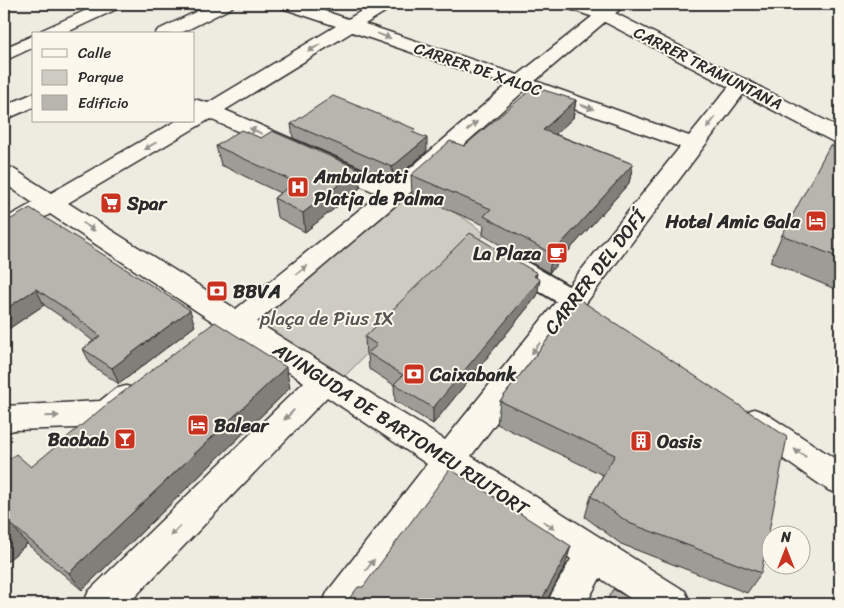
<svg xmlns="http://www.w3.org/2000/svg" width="844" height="608" font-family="Sriracha,sans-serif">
  <rect width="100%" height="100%" fill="#eeebe0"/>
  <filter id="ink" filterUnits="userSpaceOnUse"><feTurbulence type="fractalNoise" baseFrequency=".02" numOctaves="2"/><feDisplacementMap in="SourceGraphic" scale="10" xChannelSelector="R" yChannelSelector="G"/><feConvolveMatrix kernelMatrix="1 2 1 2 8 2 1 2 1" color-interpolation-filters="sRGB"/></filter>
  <g filter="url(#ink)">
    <path fill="#cecbc2" stroke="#7c7b76" d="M396 193C429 196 460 213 485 234L334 387 237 323Z"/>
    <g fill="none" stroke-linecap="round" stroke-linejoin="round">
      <g stroke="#2b2b2b" stroke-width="4">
        <path id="pedestrian" d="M510 255 518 257 582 294 585 300 582 306 573 309 564 306 502 269 498 263 502 257Z"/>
      </g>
      <g stroke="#2b2b2b" stroke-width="3">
        <path id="minor" d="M100 4H122L119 8 63 34H39L42 30Z
          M212 4H234L231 8 179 34H155L158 30Z
          M280 4H304L348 19 373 4H393L391 8 365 24 518 75 608 4H626L535 81 689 136 734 80 741 78 748 80 751 84 471 456 685 591 691 604H639L600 578 586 604H547L553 591 571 559 453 481 364 604H322L328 591 427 464 327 397 128 604H83L89 591 304 382 50 214 13 236 4 238V219L33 203 4 183V166L12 168 51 193 176 121H194V99L208 103 336 26 282 8ZM352 32 507 85 393 183 225 110ZM524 91 680 147 445 440 257 322 404 198ZM210 119 379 194 236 309 68 203Z
          M34 35V47L4 61V48Z
          M34 93V107L4 120V106Z
          M126 386 137 389 141 398C134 412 121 422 106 427L14 430 4 433V406L100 401 115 389Z
          M754 409 765 413 840 462V495L828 490 743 431 738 422 743 413Z"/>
      </g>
      <g stroke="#2b2b2b" stroke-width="3">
        <path id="tertiary" d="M564 4H589L611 11 840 128V142L832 141 599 19 567 8Z"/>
      </g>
      <use href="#pedestrian" fill="#fbf7ec" fill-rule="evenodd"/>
      <use href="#minor" fill="#fbf7ec" fill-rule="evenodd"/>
      <use href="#tertiary" fill="#fbf7ec" fill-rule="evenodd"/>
    </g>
    <path fill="#9e9c96" stroke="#2b2b2b" d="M576 100 573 118 555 134 633 164 629 183 549 273 483 235 484 225 412 194 411 175 464 146Z
      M291 124 415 133 427 151 393 181 293 138Z
      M261 138 359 169 360 188 305 232 277 217 274 198 280 193 221 165 216 146Z
      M840 149V291L770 262 782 235Z
      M4 222 195 326 119 384 91 365 83 349 93 341 69 322 44 305 4 332Z
      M536 277 537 296 433 424 395 401 394 385 369 369 368 355 366 354 365 337Z
      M579 299 761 573 747 593 621 544 585 517 591 496 603 475 497 424 500 401Z
      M290 388 82 590 27 544 4 564V455L10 459 31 467Z"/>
    <path fill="#817f7a" stroke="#2b2b2b" d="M576 100 573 118 541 148 543 130Z
      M427 138V151L393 181 392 167Z
      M633 164 629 183 549 273 552 254Z
      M359 169 360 188 305 232 303 213Z
      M537 273 535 286 540 280 537 296 433 424V408Z
      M36 289 44 305 4 332V310Z
      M190 310 195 326 119 384 112 368Z
      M286 367 290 388 82 590 69 573Z
      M12 525 27 544 4 564V532Z
      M571 546 565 566 545 604H539Z"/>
    <path fill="#b8b5ae" stroke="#2b2b2b" d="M534 87 576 100 543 130 633 164 552 254 484 216 491 209 411 175 450 141 464 146Z
      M333 96 415 129 412 132 427 138 392 167 291 124Z
      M241 130 261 138 272 131 359 169 303 213 274 198 295 182 216 146Z
      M830 145 840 149V258L782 235Z
      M30 208 190 310 112 368 83 349 100 336 62 306 36 289 4 310V222H6Z
      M470 233 537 273 534 276 540 280 433 408 394 384 403 375 368 353 377 345 365 337Z
      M579 299 787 437 761 573 629 523 591 496 615 455 500 401Z
      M215 322 286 367 69 573 12 525 4 532V455L10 459 16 454 31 467 106 405Z
      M450 469 571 546 550 585 539 604H345L358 587H363Z
      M613 589 639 604H605Z"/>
    <defs><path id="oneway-solid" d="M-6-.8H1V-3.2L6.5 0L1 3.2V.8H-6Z" transform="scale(1.25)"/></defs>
    <g fill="#93918c">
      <use href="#oneway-solid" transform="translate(384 36) rotate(19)"/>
      <use href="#oneway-solid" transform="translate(314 48) rotate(149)"/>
      <use href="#oneway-solid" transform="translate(587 107) rotate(20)"/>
      <use href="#oneway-solid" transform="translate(711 123) rotate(127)"/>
      <use href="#oneway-solid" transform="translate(472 126) rotate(-41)"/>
      <use href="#oneway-solid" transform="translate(256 131) rotate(-156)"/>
      <use href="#oneway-solid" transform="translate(150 146) rotate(150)"/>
      <use href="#oneway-solid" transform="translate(89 227) rotate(33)"/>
      <use href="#oneway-solid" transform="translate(302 270) rotate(-39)"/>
      <use href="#oneway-solid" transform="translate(536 348) rotate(128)"/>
      <use href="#oneway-solid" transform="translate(289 415) rotate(135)"/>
      <use href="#oneway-solid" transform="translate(52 416) rotate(-2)"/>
      <use href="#oneway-solid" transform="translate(800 453) rotate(-146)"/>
      <use href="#oneway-solid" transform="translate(549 525) rotate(33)"/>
      <use href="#oneway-solid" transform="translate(175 531) rotate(135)"/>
      <use href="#oneway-solid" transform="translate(370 565) rotate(-53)"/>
    </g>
  </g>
  <defs>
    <g id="hospital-square" transform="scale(1.125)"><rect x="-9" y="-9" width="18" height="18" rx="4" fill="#c8321e" stroke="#fbf7ec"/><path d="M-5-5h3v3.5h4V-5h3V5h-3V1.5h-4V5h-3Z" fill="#fff"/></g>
    <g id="supermarket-square" transform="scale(1.125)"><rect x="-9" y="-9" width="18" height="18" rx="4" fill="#c8321e" stroke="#fbf7ec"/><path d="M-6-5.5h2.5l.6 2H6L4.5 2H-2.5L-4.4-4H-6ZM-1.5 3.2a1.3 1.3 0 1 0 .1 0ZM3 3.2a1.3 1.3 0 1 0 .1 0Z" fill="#fff"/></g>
    <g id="hotel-square" transform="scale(1.125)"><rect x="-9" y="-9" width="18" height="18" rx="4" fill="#c8321e" stroke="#fbf7ec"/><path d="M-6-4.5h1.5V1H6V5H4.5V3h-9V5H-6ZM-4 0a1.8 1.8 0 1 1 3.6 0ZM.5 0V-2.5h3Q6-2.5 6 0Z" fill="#fff"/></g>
    <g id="cafe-square" transform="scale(1.125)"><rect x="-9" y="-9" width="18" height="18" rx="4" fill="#c8321e" stroke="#fbf7ec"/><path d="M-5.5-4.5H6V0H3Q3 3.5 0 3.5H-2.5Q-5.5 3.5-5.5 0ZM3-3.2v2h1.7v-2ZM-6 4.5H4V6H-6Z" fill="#fff"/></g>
    <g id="bank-square" transform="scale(1.125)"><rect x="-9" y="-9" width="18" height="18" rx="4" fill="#c8321e" stroke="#fbf7ec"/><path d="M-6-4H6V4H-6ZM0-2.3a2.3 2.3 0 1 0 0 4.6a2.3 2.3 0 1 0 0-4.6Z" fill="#fff"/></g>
    <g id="bar-square" transform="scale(1.125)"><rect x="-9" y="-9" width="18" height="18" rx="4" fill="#c8321e" stroke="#fbf7ec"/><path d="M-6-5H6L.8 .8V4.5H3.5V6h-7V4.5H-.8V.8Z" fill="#fff"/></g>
    <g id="building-square" transform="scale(1.125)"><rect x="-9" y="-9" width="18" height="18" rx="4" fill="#c8321e" stroke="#fbf7ec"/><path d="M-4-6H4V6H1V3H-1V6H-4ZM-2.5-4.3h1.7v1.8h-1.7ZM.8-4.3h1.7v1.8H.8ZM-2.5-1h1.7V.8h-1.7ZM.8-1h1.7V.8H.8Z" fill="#fff"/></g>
  </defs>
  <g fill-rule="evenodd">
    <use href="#hospital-square" x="298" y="187"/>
    <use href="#supermarket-square" x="111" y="203"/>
    <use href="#hotel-square" x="816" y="221"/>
    <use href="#cafe-square" x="557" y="253"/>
    <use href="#bank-square" x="217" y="291"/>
    <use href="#bank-square" x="414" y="374"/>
    <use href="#hotel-square" x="198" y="425"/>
    <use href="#bar-square" x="125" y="439"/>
    <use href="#building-square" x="641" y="441"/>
  </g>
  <g text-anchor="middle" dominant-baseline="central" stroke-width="4" stroke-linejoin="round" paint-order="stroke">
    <g font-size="16" fill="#2b2b2b" stroke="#fbf7ec">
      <text transform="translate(708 68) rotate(27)">CARRER TRAMUNTANA</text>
      <text transform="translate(478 69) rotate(19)">CARRER DE XALOC</text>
    </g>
    <g font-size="19" font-weight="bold" fill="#2b2b2b" stroke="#fbf7ec" text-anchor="start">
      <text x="314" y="176">Ambulatoti<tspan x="314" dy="22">Platja de Palma</tspan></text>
      <text x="127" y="203">Spar</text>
      <text x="800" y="221" text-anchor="end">Hotel Amic Gala</text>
      <text x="541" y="253" text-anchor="end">La Plaza</text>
      <text x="233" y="291">BBVA</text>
      <text x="430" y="374">Caixabank</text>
      <text x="214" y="425">Balear</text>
      <text x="109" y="439" text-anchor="end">Baobab</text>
      <text x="657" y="441">Oasis</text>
    </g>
    <g font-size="19" fill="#2b2b2b" stroke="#fbf7ec">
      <text transform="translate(595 272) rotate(-52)">CARRER DEL DOFÍ</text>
      <text transform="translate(401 429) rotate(33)">AVINGUDA DE BARTOMEU RIUTORT</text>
    </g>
    <g font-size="19" fill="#545351" stroke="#fbf7ec">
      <text x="327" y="318">plaça de Pius IX</text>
    </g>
  </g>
  <rect width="844" height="608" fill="none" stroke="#fbf7ec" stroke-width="20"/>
  <rect x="10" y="10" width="824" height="588" fill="none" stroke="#2b2b2b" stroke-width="2" filter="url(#ink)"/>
  <rect x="32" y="32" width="162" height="90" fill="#fbf7ec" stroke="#a8a59f"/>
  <rect x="42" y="49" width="25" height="8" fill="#fbf7ec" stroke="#a8a59f"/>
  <text x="78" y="58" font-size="15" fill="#2b2b2b">Calle</text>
  <rect x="42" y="70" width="25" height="15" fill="#cecbc2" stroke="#a8a59f"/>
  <text x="78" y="82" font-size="15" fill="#2b2b2b">Parque</text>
  <rect x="42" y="95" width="25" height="15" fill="#b8b5ae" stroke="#a8a59f"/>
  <text x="78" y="108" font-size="15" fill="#2b2b2b">Edificio</text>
  <g transform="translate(786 550)"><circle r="24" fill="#fbf7ec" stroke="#a8a59f"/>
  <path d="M0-4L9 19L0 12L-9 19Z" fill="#c8321e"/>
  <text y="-8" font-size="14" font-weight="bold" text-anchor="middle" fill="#2b2b2b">N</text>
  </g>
</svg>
